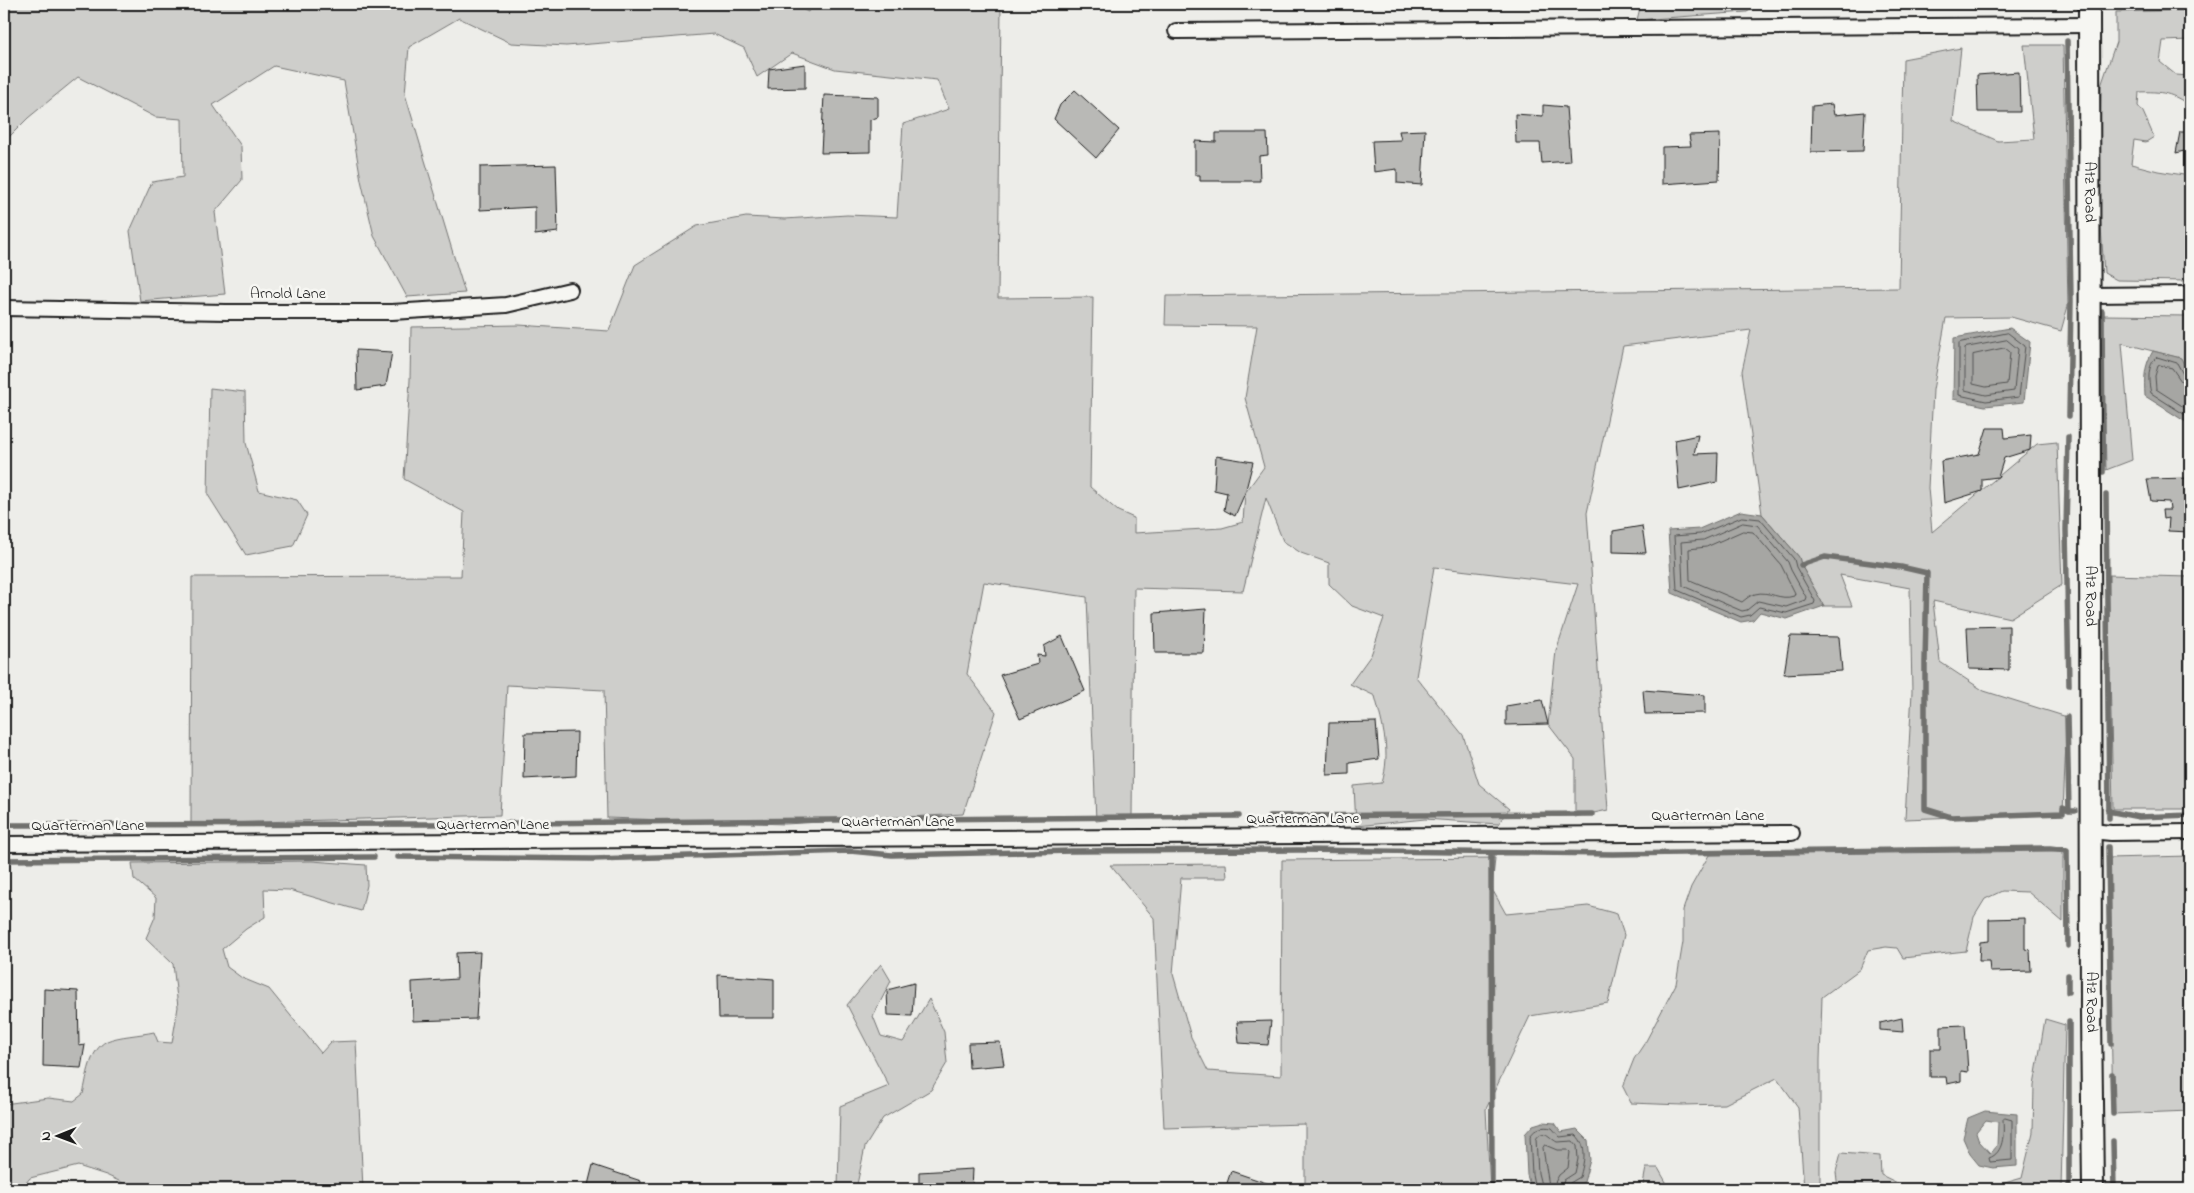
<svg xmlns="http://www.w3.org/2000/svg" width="2194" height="1193" font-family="'Indie Flower',sans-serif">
  <rect width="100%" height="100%" fill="#edede9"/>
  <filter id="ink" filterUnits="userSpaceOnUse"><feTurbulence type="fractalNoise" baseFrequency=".02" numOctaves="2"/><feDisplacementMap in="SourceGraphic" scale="10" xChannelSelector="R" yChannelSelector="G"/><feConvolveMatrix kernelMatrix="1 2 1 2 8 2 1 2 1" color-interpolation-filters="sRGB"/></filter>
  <g filter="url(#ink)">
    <path fill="#cececb" stroke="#757574" d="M4 4H792L808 12 811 4H1001L998 298 1093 297 1090 487 1118 511 1134 518V533L1222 528 1243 522 1245 493 1264 467 1245 398 1257 326 1165 325 1166 296 1899 288 1903 59 1961 48 1953 121 1998 141 2034 139 2024 45H2063L2068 306 2061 331 2011 317 1946 318 1933 390 1928 488 1932 532 2037 444 2057 442 2062 585 2010 618 1933 601 1940 662 1984 691 2067 717 2063 813 1905 819 1912 692 1910 588 1840 575 1852 606H1824L1801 565 1799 557 1762 514 1742 371 1751 330 1623 346 1587 513 1608 810 1575 817V759L1548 724 1556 651 1578 584 1434 567 1416 677 1463 735 1479 784 1509 809 1498 824 1425 819 1356 826 1354 786 1382 783C1391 752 1383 727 1375 696L1350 684 1371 655 1384 618 1352 606 1329 584V563L1301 553 1283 541 1266 498 1243 591 1134 588 1132 817 1096 821 1087 597 984 582 967 674 996 712 963 814 785 824 607 818 604 690 507 685 500 815 191 824 192 577 461 576 464 512 404 479 410 380 411 327 519 325 609 331 635 265 697 226 746 217 785 219 847 215 897 217 903 124 949 109 937 80 835 69 792 53 757 77 744 48 714 34 566 46 511 43 459 18 409 47 405 94 465 293 407 297 374 236 361 180 344 81 274 66 213 105 241 146 242 180 215 212 225 294 140 301 130 231 152 182 183 177 182 119 155 117 78 77 28 118 4 142Z
      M1641 4H1760L1747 12 1637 20Z
      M2190 10V40L2163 41 2160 62 2176 75 2190 76V106C2173 93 2161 91 2139 92L2138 106 2143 112 2154 137 2146 142 2134 140 2131 164 2158 171 2190 176V281L2117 280 2104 273 2099 195 2101 86 2116 42V12Z
      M2103 315 2190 316V377L2180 358 2122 343 2132 460 2106 470Z
      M210 388 245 392 246 443 259 491 297 500 307 515 293 546 246 555 208 495Z
      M2108 575 2190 577V809H2113Z
      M2063 851V922L2028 892 2002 891 1985 899 1974 917 1966 951 1903 958 1897 948 1886 947 1868 950 1860 969 1822 997 1820 1060V1189H1804L1798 1107 1777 1078 1725 1104 1682 1105 1631 1103 1623 1087 1634 1059 1646 1041 1676 984 1683 942V910L1691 887 1709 855Z
      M2190 856V1111L2113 1114 2108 858Z
      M1495 858 1492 889 1506 914 1588 906 1617 914 1624 935 1608 1003 1530 1016 1486 1109 1490 1189H1305V1124L1164 1128 1154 918 1110 865 1226 864 1227 878H1181L1173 974 1191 1037 1208 1071 1281 1076 1282 860Z
      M312 861 366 865 367 885 361 911 289 890 264 889 265 917 246 929 222 949 227 967 242 978 269 989 321 1053 331 1042 356 1041 363 1189H133L132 1187 106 1175 78 1166 30 1178 21 1189H4V1104L48 1098 74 1101 83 1094C87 1078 89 1050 107 1041 118 1036 141 1035 154 1032L158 1042 172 1043 178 1007 173 964 146 938 155 917 156 898 134 879 132 863Z
      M881 964 891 981 873 1016 881 1036 903 1042 929 999 944 1032 947 1063 931 1090 883 1118 865 1147 856 1189H838L840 1106 889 1086 847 1005Z
      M2045 1019 2065 1025 2061 1189H1984L2022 1178 2033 1132 2034 1086Z
      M1841 1153 1880 1156 1881 1175 1910 1189H1838L1836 1172Z
      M1646 1168H1658L1670 1189H1644L1643 1184Z"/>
    <path fill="#a6a6a3" stroke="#6f6f6d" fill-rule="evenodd" d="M2010 328 2030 342 2024 402 1985 406 1953 399 1954 338Z
      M2153 351 2181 358 2190 377V423L2186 422 2145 396C2144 378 2144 366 2153 351Z
      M1741 511 1762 514 1799 557 1801 565 1824 606 1787 619 1760 612 1753 620 1741 622 1672 593 1668 531 1699 529Z
      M1985 1111 2017 1114V1166L1993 1168 1979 1165 1970 1154 1963 1138 1968 1118ZM1986 1120 1998 1122 1997 1145 1990 1153 1979 1141 1976 1132Z
      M1543 1122 1555 1123 1561 1132 1577 1129 1588 1140 1590 1160 1584 1182 1568 1189H1531L1527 1175 1525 1134 1533 1125Z"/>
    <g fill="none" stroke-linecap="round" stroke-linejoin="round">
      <path stroke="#535352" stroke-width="1" d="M2008 333 2025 346 2019 397 1986 401 1959 395V343Z
        M2007 340 2018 349 2014 391 1986 395 1965 390V348Z
        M2005 348 2010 352 2007 384 1986 387 1973 384V355Z
        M2190 378 2184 376 2177 363 2157 357C2147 365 2148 381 2151 393L2190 418
        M2190 384 2181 381 2172 368 2160 365 2158 366 2155 376 2156 389 2190 411
        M1742 517 1760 519 1794 559 1796 567 1815 601 1814 604 1786 613 1759 607 1750 615 1741 617 1677 590 1674 536 1700 534Z
        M1743 523 1757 525 1788 562 1791 570 1806 597 1805 600 1786 607 1758 601 1747 610 1742 611 1683 586 1681 542 1703 540Z
        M1743 531 1753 532 1781 565 1795 593 1794 596C1780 601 1769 590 1755 594 1750 595 1746 599 1742 602L1690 580 1689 549 1706 547Z
        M2005 1118 2012 1120V1160L1990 1162 1989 1158C2004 1153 2004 1134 2003 1120Z
        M1545 1145 1557 1150H1568L1570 1152 1568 1168 1559 1175 1552 1188 1549 1186 1543 1148Z
        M1535 1189 1532 1174 1530 1136C1536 1128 1542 1126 1552 1128L1560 1137 1576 1135C1588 1147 1584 1162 1580 1177L1570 1183 1568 1189
        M1542 1189 1538 1173 1536 1139C1544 1127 1549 1138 1557 1142L1573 1141 1577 1146 1578 1159 1575 1173 1564 1180 1561 1189"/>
      <path stroke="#6f6f6d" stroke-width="5.5" d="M2067 41 2071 301 2069 416
        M2102 311 2103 472
        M2068 437 2066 530 2069 685
        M2106 495 2109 818
        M1801 565 1825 557 1901 567 1927 573 1925 662V809L1951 817 2063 813V808L2069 811H2075
        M2067 717 2069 811
        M2108 811 2139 817 2190 815
        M1269 816 1592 814
        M4 825 427 824 1239 816
        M2108 847 2111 1044
        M1491 853 1492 1189
        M398 857 593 859 850 851 892 855 1072 851 1299 850 1613 854 2050 848 2067 850 2068 946
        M4 860 374 857
        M2068 975V992
        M2112 1074 2113 1114
        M2113 1141 2114 1189
        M2069 1189V1022"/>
    </g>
    <path fill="#b9b9b6" stroke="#1c1c1c" d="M805 64V88L768 89 769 69Z
      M2019 72 2020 112H1978L1977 75Z
      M1075 90 1119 130 1096 158 1054 119 1060 105Z
      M824 95 878 97V117L870 120V152L821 153Z
      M1832 104 1834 115 1865 112 1863 151 1811 152 1812 106Z
      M1543 105 1566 107 1570 161 1542 163 1540 143H1516L1515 114 1543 116Z
      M1425 130 1422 185 1397 183V169L1374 172 1372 141 1401 140 1399 131Z
      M2180 132H2190V170L2184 172V151L2176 153Z
      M1216 133H1267L1268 155 1259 156 1260 181H1200V175H1195V141L1216 142Z
      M1720 134 1719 180 1662 184V147L1691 146 1689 135Z
      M556 165 558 232 535 235V207L480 210V167Z
      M356 350 392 352 386 386 357 390Z
      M1987 428H2004L2005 438 2031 435 2030 450 2004 458 1998 477 1982 479V491L1944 503 1941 461 1979 454Z
      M1698 435 1694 454 1718 453 1717 482 1679 490 1675 440Z
      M1216 456 1253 462 1245 493 1235 516 1224 510 1227 493 1214 490Z
      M2190 478V532L2168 531 2169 518 2163 519 2162 510H2170L2169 502 2151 501 2147 479Z
      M1642 526 1646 553 1613 552V531Z
      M1206 609 1204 653H1155L1154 613Z
      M2009 626V670L1969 669 1967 627Z
      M1062 636 1085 691 1020 719 1000 675 1038 664 1037 655 1045 656 1044 646Z
      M1790 636 1839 637 1842 671 1784 674Z
      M1643 690 1705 695V713L1645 714Z
      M1542 700 1548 724 1506 725V706Z
      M1376 722 1379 759 1349 763V774L1327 775 1329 723Z
      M577 732 576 776 524 779 525 733Z
      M2025 918V949L2030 950 2031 971 1990 972 1989 961H1979L1980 942 1989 941V919Z
      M480 952 476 1019 413 1021 412 982 457 979 456 953Z
      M718 975 774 979V1018H719Z
      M914 983 912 1016 888 1015 887 990Z
      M44 989 78 991 79 1046 85 1045 81 1068 43 1066Z
      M1902 1018 1903 1032 1880 1030V1023Z
      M1271 1021 1268 1045 1239 1043 1237 1022Z
      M1965 1025 1968 1072 1961 1071V1081L1947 1084 1946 1077H1930V1049H1941V1026Z
      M1000 1042 1004 1065 969 1068 968 1043Z
      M593 1165 641 1181 639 1189H587Z
      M973 1169 972 1189H919V1172Z
      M1231 1171 1281 1188V1189H1225Z"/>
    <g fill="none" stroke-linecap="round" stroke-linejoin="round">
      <g stroke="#1c1c1c" stroke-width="18">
        <path id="street" d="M1176 31 2089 25
          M2090 295 2190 294
          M4 308 226 312H392L506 305 570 290
          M2091 831 2111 833 2190 832
          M4 844 1792 833"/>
      </g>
      <g stroke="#1c1c1c" stroke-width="24">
        <g id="secondary">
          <path id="s1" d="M2089 4 2091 1013 2093 1189"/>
        </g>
      </g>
      <use href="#street" stroke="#f6f6f2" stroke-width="14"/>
      <use href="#secondary" stroke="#f6f6f2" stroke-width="20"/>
    </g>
  </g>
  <g text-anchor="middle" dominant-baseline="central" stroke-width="5" stroke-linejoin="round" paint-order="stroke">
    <g font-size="16" fill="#1c1c1c" stroke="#f6f6f2">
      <text stroke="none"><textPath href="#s1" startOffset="188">Atz Road</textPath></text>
      <text x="288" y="294">Arnold Lane</text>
      <text stroke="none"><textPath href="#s1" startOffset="592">Atz Road</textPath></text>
      <text x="1708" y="816">Quarterman Lane</text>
      <text x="1303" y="819">Quarterman Lane</text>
      <text x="898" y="822">Quarterman Lane</text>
      <text x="493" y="825">Quarterman Lane</text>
      <text x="88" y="826">Quarterman Lane</text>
      <text stroke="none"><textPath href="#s1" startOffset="998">Atz Road</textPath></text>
    </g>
  </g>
  <rect width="2194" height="1193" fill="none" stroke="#f6f6f2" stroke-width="20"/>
  <rect x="10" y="10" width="2174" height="1173" fill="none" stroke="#1c1c1c" stroke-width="2" filter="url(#ink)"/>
  <g transform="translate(58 1136) rotate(269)" stroke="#f6f6f2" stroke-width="4" paint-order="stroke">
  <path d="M0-4L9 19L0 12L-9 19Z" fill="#1c1c1c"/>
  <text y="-8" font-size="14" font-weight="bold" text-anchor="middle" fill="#1c1c1c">N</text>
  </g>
</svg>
